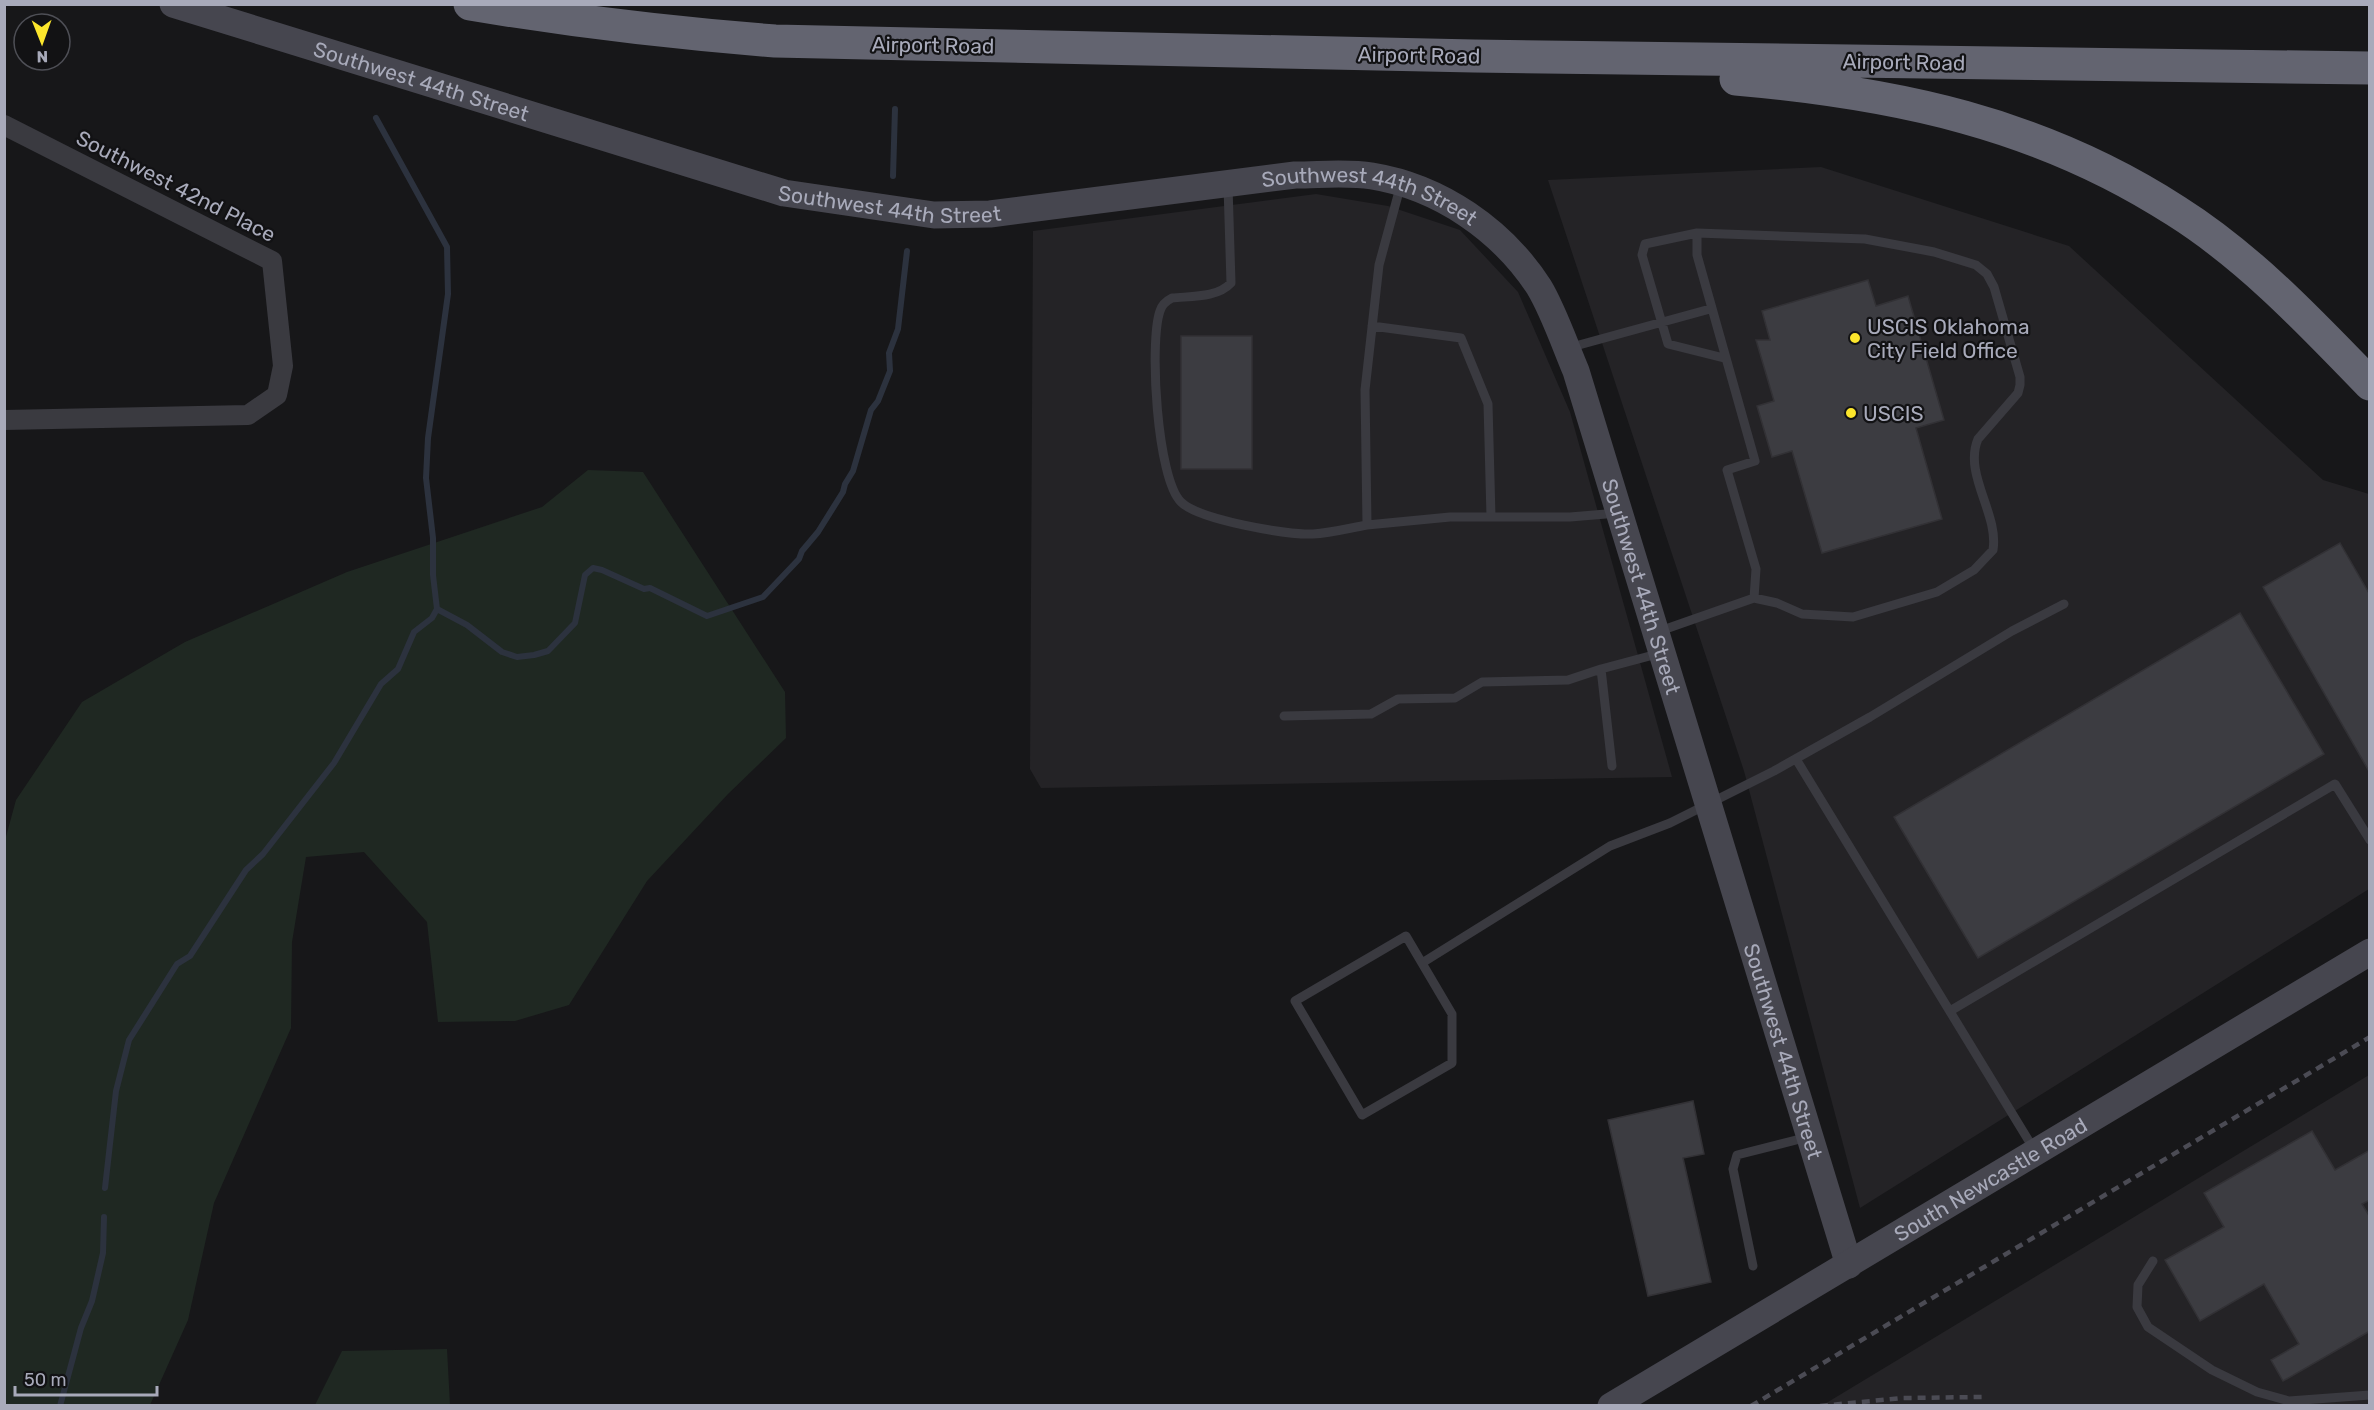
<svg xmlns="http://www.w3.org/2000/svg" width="2374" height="1410" font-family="Rubik,sans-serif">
  <rect width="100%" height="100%" fill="#171719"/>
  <path fill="#242326" d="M1821 167 2069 246 2323 480 2369 494V889L1860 1208 1744 771 1548 180Z
    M1316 194 1388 206 1460 230 1518 292 1570 412 1672 777 1041 788 1030 769 1033 231Z
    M2369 1075V1405H1823Z"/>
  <path fill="#1f2822" d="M588 470 643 472 785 692 786 738 728 794 647 881 569 1005 515 1021 438 1022 427 922 364 852 306 857 292 942 291 1028 214 1203 188 1320 150 1405H5L4 844 16 800 82 702 185 642 347 572 542 507Z
    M447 1349 450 1405H315L342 1351Z"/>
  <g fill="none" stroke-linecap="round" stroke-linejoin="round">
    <path stroke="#2c323e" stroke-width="6" d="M893 176 895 109
      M437 609 467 625 502 652 517 657 534 655 548 651 575 623 585 575 593 568 602 570 644 589 650 588 707 616 763 597 799 559 802 551 818 532 843 492 845 484 853 471 871 410 878 401 890 371 889 353 898 329 907 251
      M105 1188 116 1091 129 1040 177 964 190 956 246 870 263 854 334 763 381 684 398 669 414 632 432 618 437 609 433 575V538L426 478 428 438 448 294 447 247 376 118
      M60 1406 81 1328 92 1301 103 1253 104 1217"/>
  </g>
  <path fill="#3c3c41" stroke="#323135" stroke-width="1.5" d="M1868 280 1876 306 1908 296 1944 420 1916 428 1942 519 1822 553 1792 451 1772 457 1757 406 1774 401 1756 340H1770L1762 311Z
    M1181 336H1252V469H1181Z
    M2340 543 2370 595V773L2263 587Z
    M2240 613 2324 754 1978 958 1894 817Z
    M1693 1101 1704 1154 1683 1158 1711 1282 1648 1296 1608 1120Z
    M2312 1131 2335 1170 2370 1150V1200L2362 1204 2370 1217V1331L2283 1381 2271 1360 2299 1344 2264 1284 2200 1321 2165 1260 2224 1227 2204 1193Z"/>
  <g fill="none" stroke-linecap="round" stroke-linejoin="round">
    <path stroke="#3a3a40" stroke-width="9" d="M1401 184 1379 265 1365 390 1367 525 1450 517H1570L1618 513
      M1228 186 1231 283C1217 298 1192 296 1172 298 1166 301 1162 304 1160 311 1149 342 1157 479 1181 502 1199 520 1287 535 1313 534 1331 533 1350 528 1367 525
      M1697 233V255L1755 461 1727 470 1756 569 1754 598
      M1372 326 1461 338 1488 404 1491 517
      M1568 348 1710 309
      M1657 632 1754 598 1777 603 1802 614 1853 617 1937 592 1974 570 1993 550C1999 514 1963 474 1978 439L2018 393 2020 385V377L1994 287 1987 274 1976 265 1934 252 1865 239 1697 233 1645 244 1642 255 1668 344 1724 358
      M1284 716 1371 714 1398 699 1455 698 1482 682 1568 680 1601 669
      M1796 759 2035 1151
      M1612 766 1601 669 1661 653
      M1406 936 1452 1014V1063L1362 1115 1295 1001Z
      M1422 963 1610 846 1670 823 1774 771 1870 717 2012 631 2064 604
      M1950 1011 2335 784 2370 840
      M2153 1261 2138 1285 2137 1307 2148 1327 2212 1370 2257 1392 2289 1401 2370 1395
      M1753 1266 1733 1169 1737 1155 1808 1137"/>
    <path stroke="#3a3a40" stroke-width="20" d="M4 125 272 261 283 366 277 395 248 415 4 420"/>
    <g stroke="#46464f" stroke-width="27">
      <path id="s1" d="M173 4 784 193 934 215 990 214 1295 175C1320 175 1347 172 1372 176 1440 187 1502 230 1539 287 1553 310 1565 345 1576 371L1849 1265"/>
      <path id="s2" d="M1611 1406 2370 952"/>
    </g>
    <path stroke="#636470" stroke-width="33" d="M470 4C571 21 672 33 775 41L1474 56 2370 68
      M1736 79C1895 93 2040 123 2176 211 2249 257 2310 322 2370 384"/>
    <path stroke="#4b4b54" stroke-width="4.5" stroke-dasharray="8 6" stroke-linecap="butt" d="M1751 1406 2370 1037
      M1820 1406 1902 1398 1982 1397"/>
  </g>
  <g fill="#fce62c" stroke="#121214" stroke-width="2">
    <circle cx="1855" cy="338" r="6"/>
    <circle cx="1851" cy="413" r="6"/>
  </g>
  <g text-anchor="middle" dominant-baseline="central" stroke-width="4.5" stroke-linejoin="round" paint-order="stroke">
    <g font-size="21" fill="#a8aaba" stroke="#121214">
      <text transform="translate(933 45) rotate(1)">Airport Road</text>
      <text transform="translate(1419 55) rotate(1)">Airport Road</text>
      <text transform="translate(1904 62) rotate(1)">Airport Road</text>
      <text stroke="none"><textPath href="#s1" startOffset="260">Southwest 44th Street</textPath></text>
      <text transform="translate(176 186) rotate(27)">Southwest 42nd Place</text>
      <text stroke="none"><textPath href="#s1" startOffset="746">Southwest 44th Street</textPath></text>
      <text stroke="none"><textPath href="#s1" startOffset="1233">Southwest 44th Street</textPath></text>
      <text stroke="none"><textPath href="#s1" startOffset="1755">Southwest 44th Street</textPath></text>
      <text stroke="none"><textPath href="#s1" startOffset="2241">Southwest 44th Street</textPath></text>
      <text stroke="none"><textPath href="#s2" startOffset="442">South Newcastle Road</textPath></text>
    </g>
    <g font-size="21" fill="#a8aaba" stroke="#121214" text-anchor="start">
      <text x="1867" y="326">USCIS Oklahoma<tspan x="1867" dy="24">City Field Office</tspan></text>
      <text x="1863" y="413">USCIS</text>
    </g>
  </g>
  <rect width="2374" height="1410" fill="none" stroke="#a8aaba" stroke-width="12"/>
  <g transform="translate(42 42) rotate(179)"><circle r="28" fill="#121214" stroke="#4e4f56" stroke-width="1.5"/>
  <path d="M0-4.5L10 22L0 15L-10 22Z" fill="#fce62c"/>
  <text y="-9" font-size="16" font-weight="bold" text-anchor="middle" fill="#a8aaba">N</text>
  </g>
  <path d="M15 1386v9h142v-9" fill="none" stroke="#a8aaba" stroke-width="3"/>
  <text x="24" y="1386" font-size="18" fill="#a8aaba" stroke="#121214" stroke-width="4.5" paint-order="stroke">50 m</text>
</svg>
